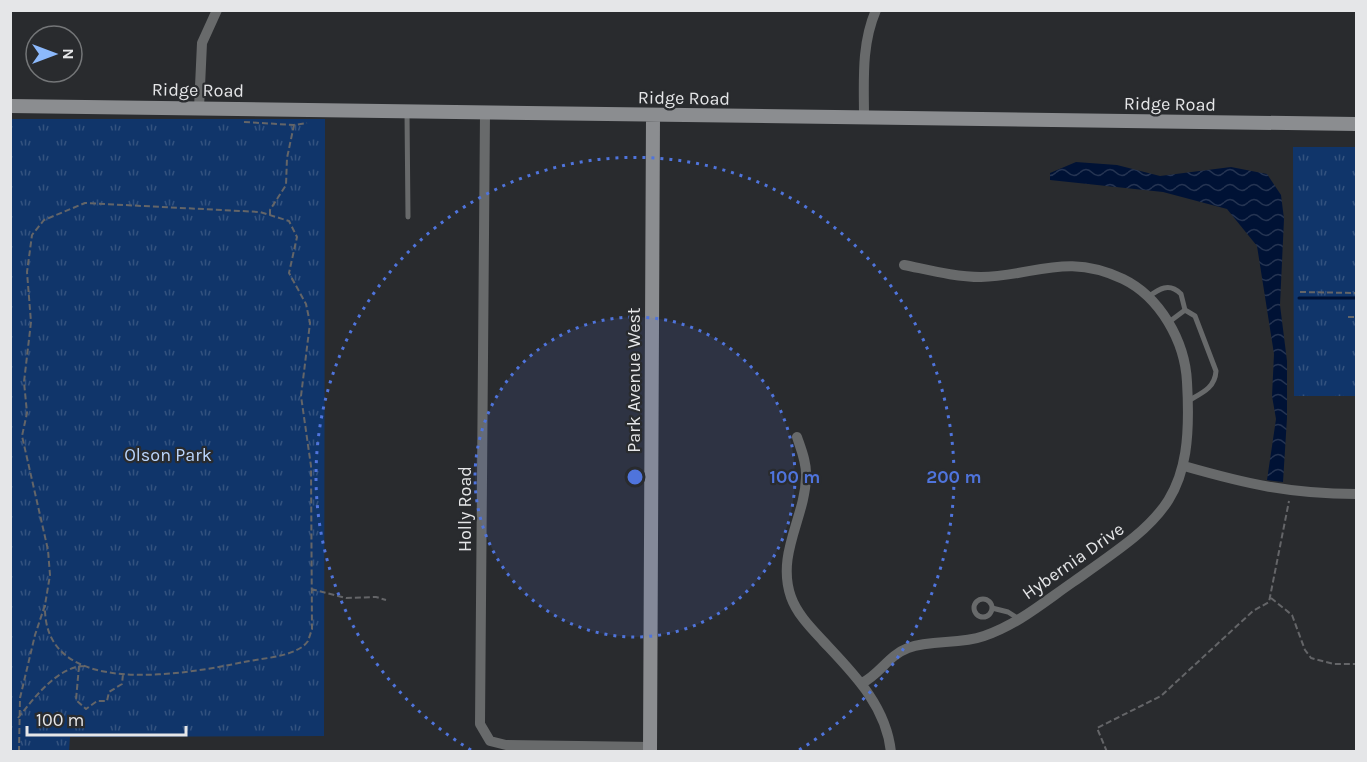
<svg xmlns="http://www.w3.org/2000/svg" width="1367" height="762" font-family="Karla,sans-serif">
  <defs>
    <pattern id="park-tufts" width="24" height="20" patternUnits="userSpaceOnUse" patternTransform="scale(1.5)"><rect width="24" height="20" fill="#10356a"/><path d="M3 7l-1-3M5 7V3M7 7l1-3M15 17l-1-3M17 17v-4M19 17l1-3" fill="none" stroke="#33527f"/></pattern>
    <pattern id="water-waves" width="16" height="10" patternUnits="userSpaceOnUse" patternTransform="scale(1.5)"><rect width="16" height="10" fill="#001235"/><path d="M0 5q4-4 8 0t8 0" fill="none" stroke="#253452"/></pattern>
  </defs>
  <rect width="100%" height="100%" fill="#292b2e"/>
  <path fill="url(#park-tufts)" d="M11 119H325L324 736 70 737 69 751H11Z
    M1293 147H1356V396H1294Z"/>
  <path fill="url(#water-waves)" d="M1076 162 1117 165 1160 176 1231 167 1267 174 1281 195 1284 219 1280 305 1287 361V418L1283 482 1267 480 1276 419 1272 396 1274 354 1257 246 1227 209 1163 192 1050 180V173Z"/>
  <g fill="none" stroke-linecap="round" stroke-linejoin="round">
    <path stroke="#001235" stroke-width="3" d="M1299 298H1356"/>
    <path stroke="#646568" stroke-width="2" stroke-dasharray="6 3" stroke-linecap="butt" d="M244 122 294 125 307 123
      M270 215V210L286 185 287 158 294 125
      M1300 292 1356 293
      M1348 317H1356
      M311 589 346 598 376 597 386 600
      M1271 598 1292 615 1305 650 1311 658 1334 664H1356
      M79 666 76 700 86 709 97 701H107L109 692 122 684 123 674
      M18 718C34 698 58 666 85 666
      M19 752 20 698 35 635 45 605 50 575 48 550 22 436 27 413 24 382 31 322 27 272 32 235 44 220 85 203 260 212 289 221 297 237 289 273 306 304 310 323 301 396 311 466 312 629 308 641C297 657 262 658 244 662 186 674 42 701 45 605
      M1107 752 1097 728 1161 696 1253 611 1269 602 1289 501"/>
    <path stroke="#686a6b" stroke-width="5" d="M407 113 408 217
      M1148 297C1159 289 1169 282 1181 294L1185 310 1169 322
      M1185 310 1195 316 1216 371C1215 388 1202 393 1188 401
      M974 608a9 9 0 1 1 18 0a9 9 0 1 1-18 0Z
      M992 608 1008 612 1019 619"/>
    <path stroke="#686a6b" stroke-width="10" d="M199 108 202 43 217 10
      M485 113 480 724 490 741 506 745 650 747
      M864 118C864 81 861 45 876 10
      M797 437C801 449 807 463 806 477 805 518 776 554 791 597 797 614 811 628 823 641 853 673 886 705 891 752
      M1184 466C1247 484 1290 494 1356 494
      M862 683C879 675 889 655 908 648 932 639 959 645 984 636 1017 625 1044 602 1073 582 1164 518 1194 501 1187 382 1185 341 1160 297 1123 279 1066 252 1035 276 981 277 955 277 929 270 904 265"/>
    <path stroke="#8b8d90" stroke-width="14" d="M10 106 1356 124
      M650 752 653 116"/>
  </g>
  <circle cx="635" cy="477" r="160" fill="#4f74dc" fill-opacity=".12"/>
  <g fill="none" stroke="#4f74dc" stroke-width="3" stroke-dasharray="3 6">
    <circle cx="635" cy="477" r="160"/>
    <path d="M471 750A319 319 0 1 1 799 750"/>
  </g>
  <g text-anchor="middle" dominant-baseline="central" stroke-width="4.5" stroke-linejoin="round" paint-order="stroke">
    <g font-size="18" fill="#e5e6e8" stroke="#292b2e">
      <text transform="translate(198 90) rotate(1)">Ridge Road</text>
      <text transform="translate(684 98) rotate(1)">Ridge Road</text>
      <text transform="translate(1170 104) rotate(1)">Ridge Road</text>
      <text transform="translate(634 380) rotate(-90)">Park Avenue West</text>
      <text transform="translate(465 509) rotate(-90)">Holly Road</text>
      <text transform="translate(1073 561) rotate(-35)">Hybernia Drive</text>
    </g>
    <g font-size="18" fill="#bbd6fd" stroke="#292b2e">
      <text x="168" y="455">Olson Park</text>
    </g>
  </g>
  <circle cx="635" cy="477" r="9" fill="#4f74dc" stroke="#292b2e" stroke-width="3"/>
  <g font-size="18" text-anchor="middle" font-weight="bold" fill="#4f74dc" stroke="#292b2e" stroke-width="4.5" stroke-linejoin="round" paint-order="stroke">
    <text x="795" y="483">100 m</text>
    <text x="954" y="483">200 m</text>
  </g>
  <rect width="1367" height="762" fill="none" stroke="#e5e6e8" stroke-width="24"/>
  <g transform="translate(54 54) rotate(90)"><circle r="28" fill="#292b2e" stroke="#747678" stroke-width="1.5"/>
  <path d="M0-4.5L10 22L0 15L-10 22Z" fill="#8cb9fc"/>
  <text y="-9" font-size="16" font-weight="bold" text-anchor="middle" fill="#e5e6e8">N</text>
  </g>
  <path d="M27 726v9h159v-9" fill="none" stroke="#e5e6e8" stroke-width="3"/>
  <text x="36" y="726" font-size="18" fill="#e5e6e8" stroke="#292b2e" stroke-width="4.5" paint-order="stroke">100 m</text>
</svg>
